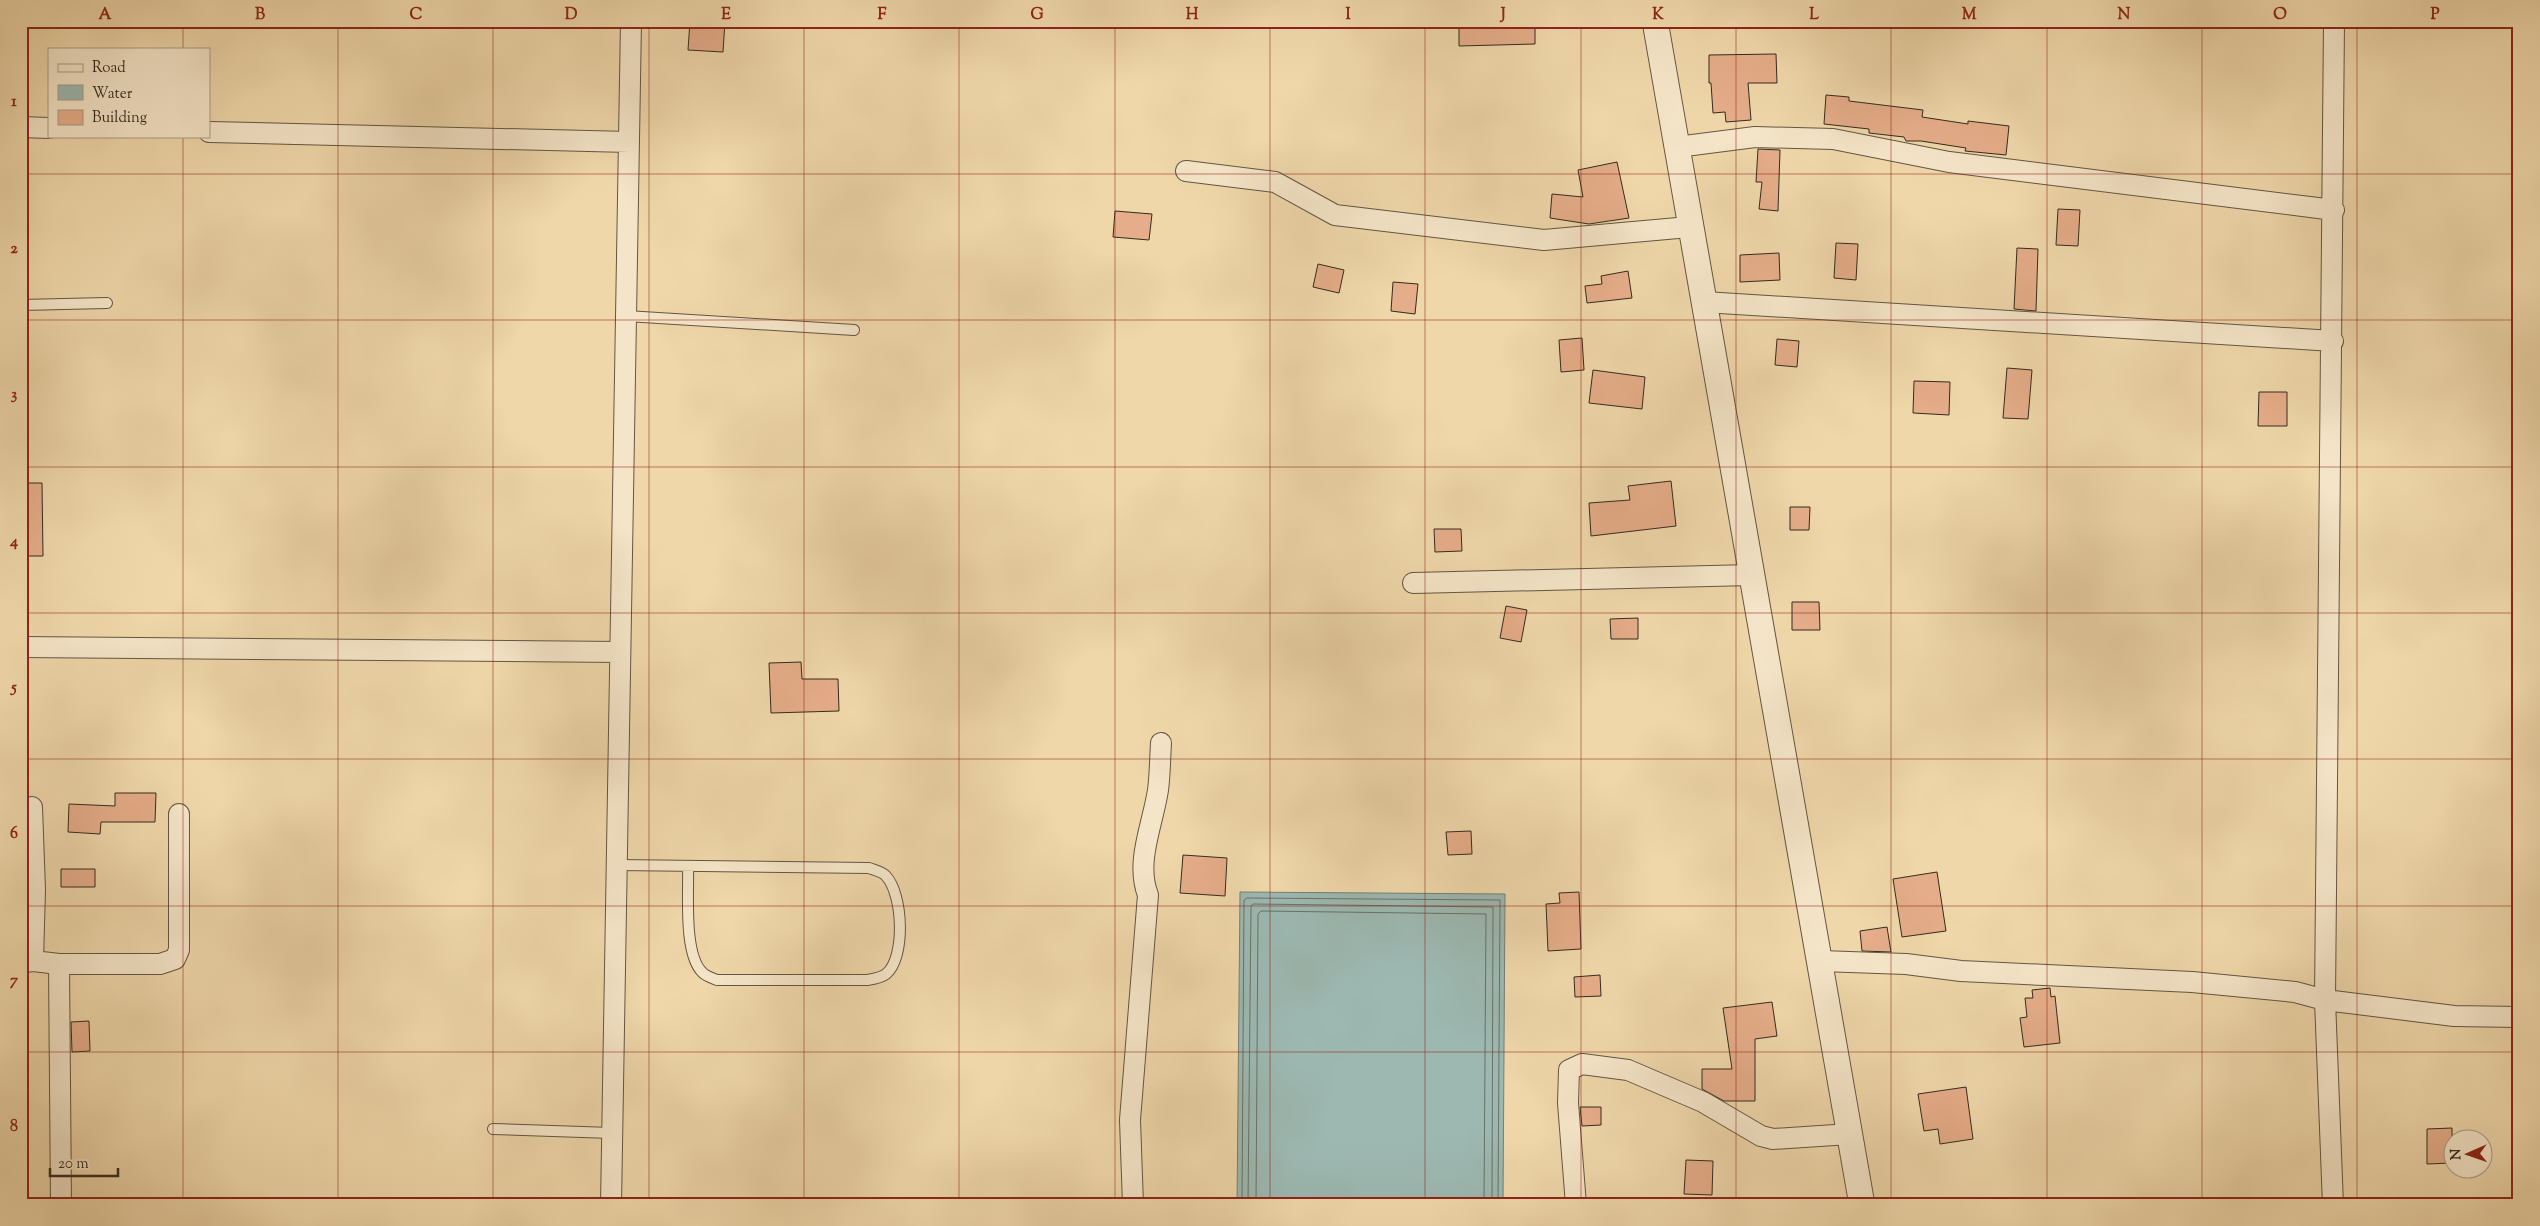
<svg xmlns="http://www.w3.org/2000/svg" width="2540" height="1226" font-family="'Sorts Mill Goudy',serif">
  <rect width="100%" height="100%" fill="#efd7aa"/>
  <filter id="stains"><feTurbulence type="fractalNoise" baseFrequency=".004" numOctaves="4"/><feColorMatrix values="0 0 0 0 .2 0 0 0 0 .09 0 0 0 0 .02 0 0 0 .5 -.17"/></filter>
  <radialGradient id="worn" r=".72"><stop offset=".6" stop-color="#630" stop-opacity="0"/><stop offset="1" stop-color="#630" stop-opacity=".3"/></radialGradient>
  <path fill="#9cb8b1" stroke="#728077" d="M1240 892 1505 894 1503 1205H1237Z"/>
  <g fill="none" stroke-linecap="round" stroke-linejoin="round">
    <path stroke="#687268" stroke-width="1" d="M1242 1205 1244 900 1247 898 1500 900 1498 1205
      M1248 1205 1251 906 1253 904 1493 907 1492 1205
      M1256 1205 1258 914 1261 911 1486 914 1484 1205"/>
  </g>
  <path fill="#e5ad89" stroke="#342b20" d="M690 21H725L723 52 688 50Z
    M1492 21H1535V44L1459 46V25L1492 26Z
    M1776 54 1777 83H1748L1751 120 1726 122 1725 112 1713 113 1711 83H1709V55Z
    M1826 95 1849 97V101L1923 110 1922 117 1968 124V121L2009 126 2006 155 1965 151 1966 148 1921 141H1906L1904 137 1869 133V129L1824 124Z
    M1758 149 1780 150 1778 211 1759 209 1762 182H1756Z
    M1617 162 1629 218 1589 224 1550 218 1552 194 1583 197 1578 170Z
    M2058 209 2080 210 2078 246 2056 245Z
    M1115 211 1152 214 1149 240 1113 237Z
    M1836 243 1858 244 1856 280 1834 278Z
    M2017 248 2038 249 2036 311 2014 309Z
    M1779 253 1780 280 1740 282V255Z
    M1318 264 1344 270 1339 293 1313 287Z
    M1628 271 1632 298 1587 303 1585 286 1602 284 1601 276Z
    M1393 282 1418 284 1415 314 1391 311Z
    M1582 338 1584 370 1561 372 1559 340Z
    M1777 339 1799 341 1797 367 1775 365Z
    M2007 368 2032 370 2028 419 2003 418Z
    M1593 370 1645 377 1642 409 1589 403Z
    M1914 381 1950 382 1949 415 1913 413Z
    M2259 392H2287V426H2258Z
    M1671 481 1676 526 1591 536 1589 503 1630 500 1628 486Z
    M21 483H42L43 556H21Z
    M1790 507H1810L1809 530H1790Z
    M1434 529H1461L1462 551 1435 552Z
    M1792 602H1819L1820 630H1792Z
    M1506 606 1527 610 1521 642 1500 638Z
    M1638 618V639H1611L1610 619Z
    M801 662 802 679H838L839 711 771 713 769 663Z
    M115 793H156L155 822H101L100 834 68 832 69 804 115 806Z
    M1471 831 1472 854 1448 855 1446 832Z
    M1183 855 1227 858 1225 896 1180 893Z
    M61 869H95V887H61Z
    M1937 872 1946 931 1902 937 1893 879Z
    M1579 892 1581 949 1548 951 1546 904 1560 903 1559 893Z
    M1887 927 1891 952 1862 951 1860 931Z
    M1600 975 1601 996 1575 997 1574 977Z
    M2050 988 2051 997 2055 996 2060 1043 2024 1047 2020 1018 2027 1017 2025 998H2033L2032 990Z
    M1772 1002 1777 1036 1755 1039V1101H1724L1702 1089V1069H1732L1723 1008Z
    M89 1021 90 1051 72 1052 71 1022Z
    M1966 1087 1973 1139 1940 1144 1938 1129 1924 1131 1918 1094Z
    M1580 1107H1601V1125L1582 1126Z
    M2452 1128V1163L2427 1164V1129Z
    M1686 1160 1713 1161 1712 1195 1684 1194Z"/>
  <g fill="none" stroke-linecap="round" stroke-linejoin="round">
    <g stroke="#635642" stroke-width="12">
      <path id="service" d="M21 305 107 303
        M626 316 854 330
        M617 865 869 868C874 870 883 872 886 876 903 894 906 958 886 974 881 978 873 979 867 980H717C712 978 706 976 703 973 683 955 689 892 688 866
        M493 1129 612 1133"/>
    </g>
    <g stroke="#635642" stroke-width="22">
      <path id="minor" d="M21 127 49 128
        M209 132 629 142
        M1677 147 1755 137 1833 139 1949 162 2334 210
        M1186 171 1275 182 1335 215 1544 240 1689 227
        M1704 302 2333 341
        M1413 583 1752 575
        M21 647 620 652
        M32 807 35 890 33 961
        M1821 961 1906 964 1961 971 2192 982 2295 992 2325 1000 2454 1016 2519 1017
        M21 963 33 961 59 964H160L175 959 179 950V814
        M59 964 61 1205
        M611 1205 631 21
        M1133 1205 1130 1120 1148 895C1135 862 1153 824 1158 790 1160 775 1160 759 1161 743
        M1576 1205 1568 1103 1569 1070 1582 1064 1628 1070 1703 1102 1761 1136 1773 1139 1850 1134
        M2333 1205 2325 1000 2334 21"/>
    </g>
    <g stroke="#635642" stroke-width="27">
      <path id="tertiary" d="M1655 21 1862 1205"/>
    </g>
    <use href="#service" stroke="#f5e5c8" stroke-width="10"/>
    <use href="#minor" stroke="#f5e5c8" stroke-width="20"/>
    <use href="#tertiary" stroke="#f5e5c8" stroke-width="25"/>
  </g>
  <path fill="none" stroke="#8f2418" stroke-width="1" stroke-opacity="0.55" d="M183 21V49M338 21V1205M493 21V1205M649 21V1205M804 21V1205M959 21V1205M1115 21V1205M1270 21V1205M1425 21V1205M1581 21V1205M1736 21V1205M1891 21V1205M2047 21V1205M2202 21V1205M2357 21V1205M183 136V1205M21 174H2519M21 320H2519M21 467H2519M21 613H2519M21 759H2519M21 906H2519M21 1052H2519"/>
  <rect width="2540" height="1226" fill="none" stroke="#efd7aa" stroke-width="55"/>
  <rect x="48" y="48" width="162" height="90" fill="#f5e5c8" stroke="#a89b85"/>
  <rect x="58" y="64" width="25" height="8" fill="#f5e5c8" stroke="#a89b85"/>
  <text x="92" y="72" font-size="15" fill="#342b20">Road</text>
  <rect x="58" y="85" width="25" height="15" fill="#9cb8b1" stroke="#a89b85"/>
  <text x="92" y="98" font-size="15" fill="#342b20">Water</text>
  <rect x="58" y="110" width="25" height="15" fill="#e5ad89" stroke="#a89b85"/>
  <text x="92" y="122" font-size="15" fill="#342b20">Building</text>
  <g transform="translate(2468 1154) rotate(268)"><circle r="24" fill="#f5e5c8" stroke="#a89b85"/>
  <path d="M0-4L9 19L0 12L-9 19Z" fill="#8f2418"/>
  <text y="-8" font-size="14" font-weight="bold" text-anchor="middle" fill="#342b20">N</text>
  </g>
  <path d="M50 1168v8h68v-8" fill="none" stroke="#342b20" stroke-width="2.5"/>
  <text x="58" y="1168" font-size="15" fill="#342b20" stroke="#f5e5c8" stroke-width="4" paint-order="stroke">20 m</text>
  <rect x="28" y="28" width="2484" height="1170" fill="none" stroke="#8f2418" stroke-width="2"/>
  <g font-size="16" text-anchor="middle" font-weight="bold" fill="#8f2418">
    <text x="105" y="19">A</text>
    <text x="260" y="19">B</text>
    <text x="416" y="19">C</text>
    <text x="571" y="19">D</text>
    <text x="726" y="19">E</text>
    <text x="882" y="19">F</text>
    <text x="1037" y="19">G</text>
    <text x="1192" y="19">H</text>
    <text x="1348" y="19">I</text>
    <text x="1503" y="19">J</text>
    <text x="1658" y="19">K</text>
    <text x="1814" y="19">L</text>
    <text x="1969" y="19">M</text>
    <text x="2124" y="19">N</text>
    <text x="2280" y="19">O</text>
    <text x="2435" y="19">P</text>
    <text x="14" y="106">1</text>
    <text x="14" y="253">2</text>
    <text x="14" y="399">3</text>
    <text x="14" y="546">4</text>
    <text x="14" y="692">5</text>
    <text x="14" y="838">6</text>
    <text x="14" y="985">7</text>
    <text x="14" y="1131">8</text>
  </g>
  <rect width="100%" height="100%" filter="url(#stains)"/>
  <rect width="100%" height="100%" fill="url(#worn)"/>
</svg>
